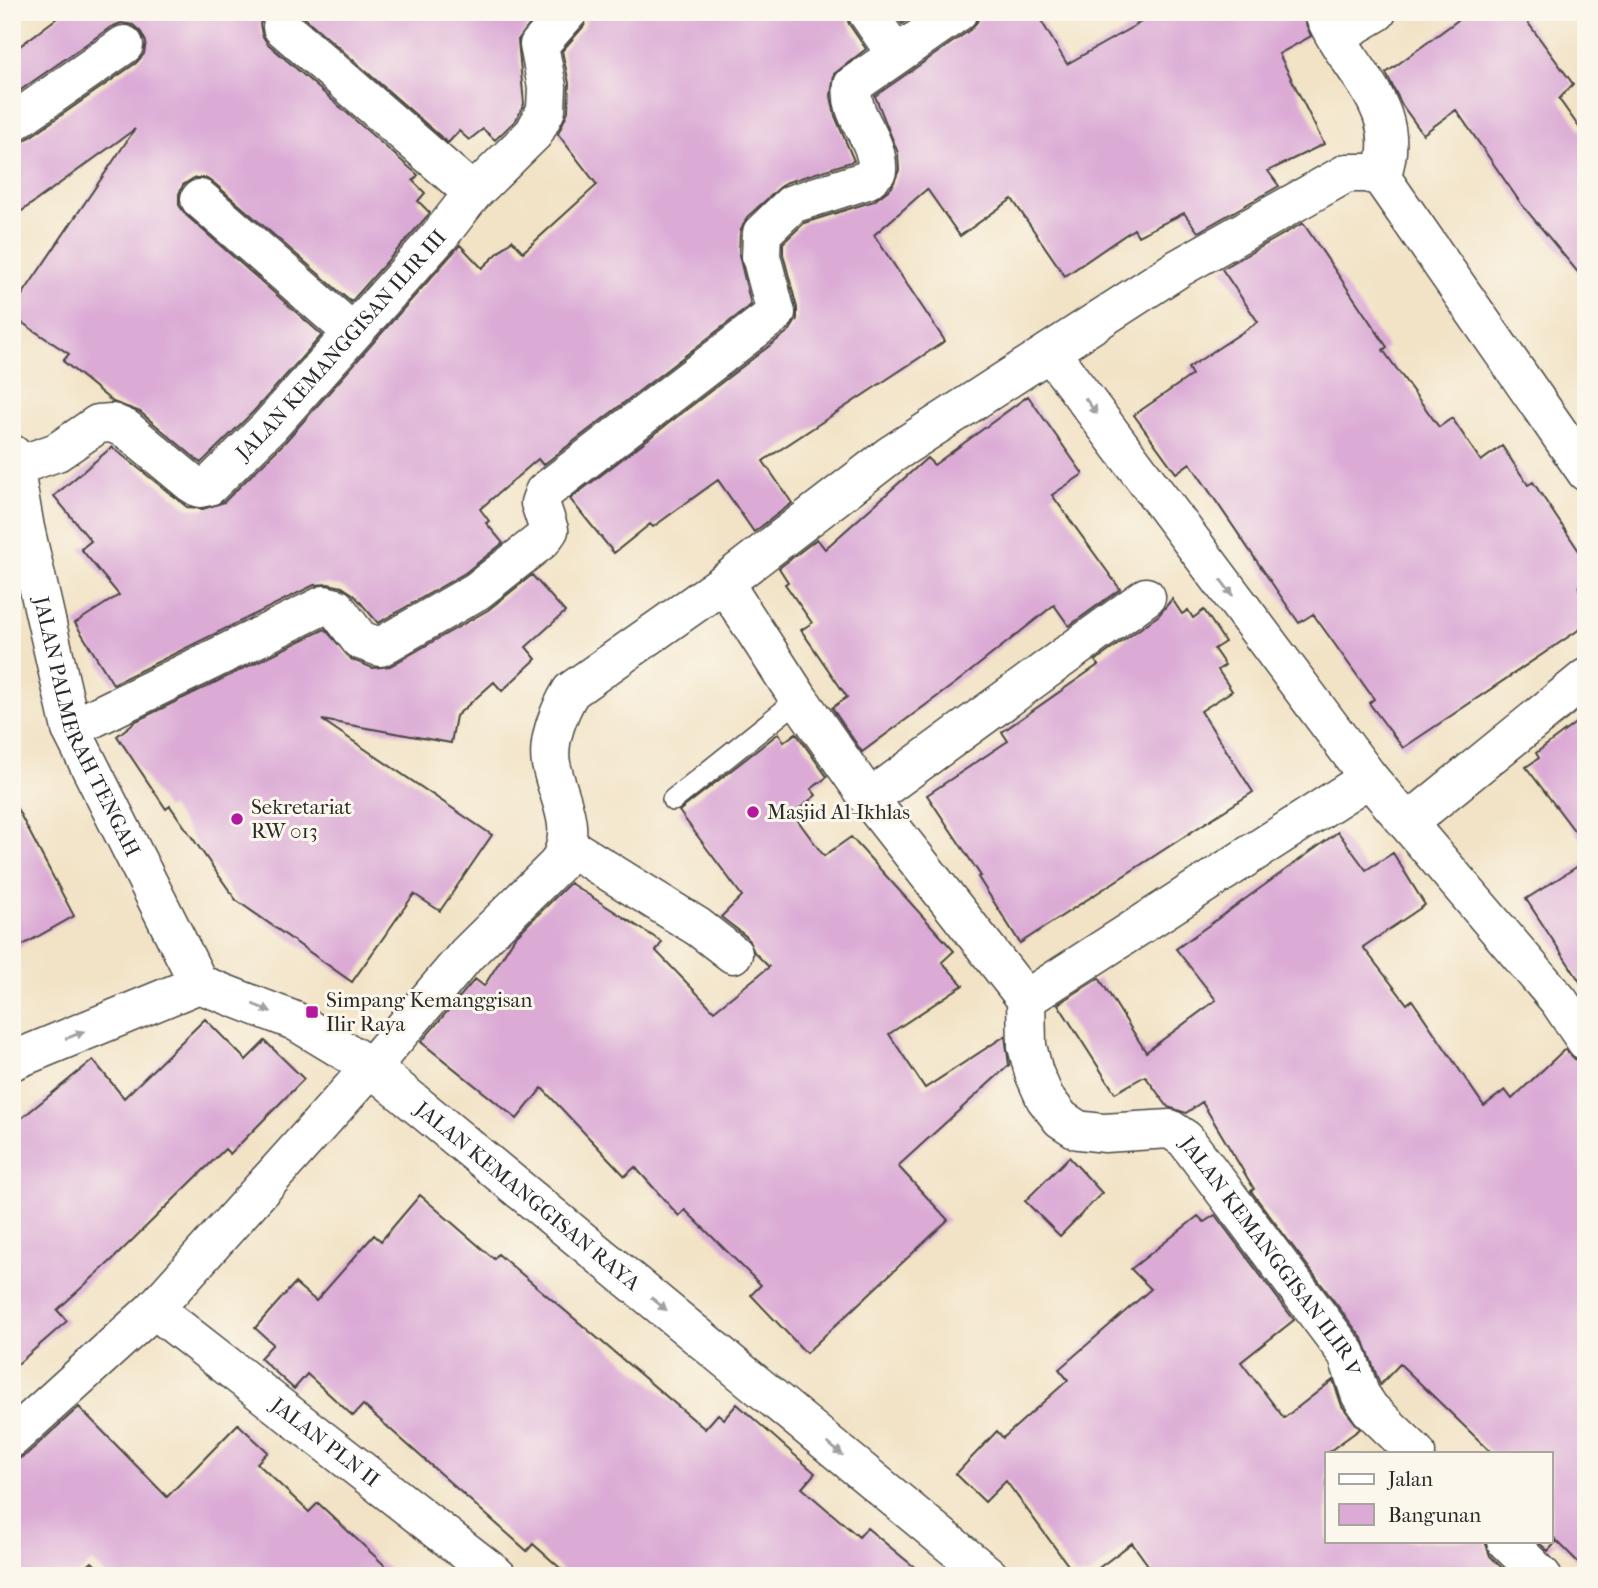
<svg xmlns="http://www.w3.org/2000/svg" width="1598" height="1588" font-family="'IM FELL French Canon',serif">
  <rect width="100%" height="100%" fill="#fbf7ec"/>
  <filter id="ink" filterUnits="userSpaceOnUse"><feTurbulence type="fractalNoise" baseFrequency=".0143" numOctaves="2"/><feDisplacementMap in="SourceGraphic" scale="14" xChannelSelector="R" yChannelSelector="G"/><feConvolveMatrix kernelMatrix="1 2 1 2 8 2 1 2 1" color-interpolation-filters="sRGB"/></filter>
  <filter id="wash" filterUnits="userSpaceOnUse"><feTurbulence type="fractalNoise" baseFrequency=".00686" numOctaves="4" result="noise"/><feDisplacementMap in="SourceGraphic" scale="28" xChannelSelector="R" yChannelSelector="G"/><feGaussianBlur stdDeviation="1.57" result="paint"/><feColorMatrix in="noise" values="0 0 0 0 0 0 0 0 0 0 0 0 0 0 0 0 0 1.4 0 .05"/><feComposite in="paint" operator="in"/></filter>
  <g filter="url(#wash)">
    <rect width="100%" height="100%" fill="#f2e3c6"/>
    <g id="blocks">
      <path fill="#dbabd6" d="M65 12H266L260 24 262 35 267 43 418 175 413 181 425 193 418 201 430 213 351 302 214 183 205 178H194L183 185 179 194V205L186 215 322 335 253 412 201 463 140 412 113 402 63 361 69 354 12 316V310L135 129 12 218V145L24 141 136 63 144 54 146 42 141 32 133 25 121 23 111 27 12 96V52Z
        M298 12H539L518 40 524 104 516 120 495 140 483 129 469 140 459 131 448 143Z
        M589 12H845L849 24 866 49 834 74 831 96 835 116 854 161 785 183 747 217 740 232 739 255 751 305 543 465 538 459 480 509 489 521 486 523 503 543 465 573 378 623 354 595 342 587 328 584 314 585 113 684 75 623 119 595 81 549 91 541 54 496 112 447 187 507 203 509 224 502 285 442 460 245 482 268 512 240 523 252 597 185 558 134 568 111 569 83 562 51 584 26Z
        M894 12H919L902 24Z
        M980 12H1036L1067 64 1159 12H1301L1311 36 1279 54 1324 144 1268 171 1279 186 1198 232 1184 213 1138 236 1134 229 1065 276 1012 199 960 236 927 189 874 235 945 341 763 461 792 503 754 532 718 480 653 527 650 524 614 553 570 499 790 330 797 319V308L783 254V243L804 223 874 201 892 187 899 170 898 153 875 96 970 30 977 22Z
        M1469 12H1520L1573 84 1559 99 1586 137V282L1522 205 1456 110 1423 134 1402 105 1386 73Z
        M1303 223 1387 347 1383 350 1439 427 1452 418 1481 461 1502 446 1528 485 1533 482 1583 557 1579 589 1586 599V625L1403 748 1369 703 1374 699 1313 614 1299 623 1190 463 1176 473 1134 415 1192 375 1188 368 1258 322 1222 269Z
        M1028 396 1083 474 1052 495 1120 589 1069 626 1054 605 957 682 862 752 832 708 847 697 801 630 812 623 785 584 788 582 779 568 817 539 825 549 927 458 934 465Z
        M532 575 565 612 526 647 536 659 502 691 494 682 456 716 451 743 322 720 492 835 440 911 414 894 352 982 236 900 170 806 166 809 117 736 136 721 325 629 352 660 373 668 390 666 488 610Z
        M1172 599 1182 614 1188 610 1193 618 1204 610 1225 642 1214 649 1225 665 1218 670 1232 691 1201 711 1253 792 1020 943 978 877 981 876 927 795 1008 741 1002 732 1098 665 1095 661 1159 615Z
        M1586 715V846L1526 767 1539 758 1536 753Z
        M779 733 784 742 796 733 827 777 811 789 816 795 793 814 824 856 851 837 954 951 942 962 963 985 889 1034 925 1088 1005 1036 1009 1065 898 1166 948 1220 806 1353 751 1295 761 1285 685 1210 679 1216 635 1167 625 1176 542 1088 517 1119 421 1042 475 979 484 986 515 937 570 883 662 942 656 951 714 1011 769 967 754 952 747 937 721 917 742 896 679 811Z
        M12 799 74 916 12 951Z
        M1338 832 1366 870 1393 853 1425 905 1363 947 1407 1004 1412 1000 1484 1106 1505 1090 1512 1099 1565 1049 1576 1060 1586 1063V1570L1557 1541 1548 1551 1537 1541H1557L1551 1535V1453H1492L1400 1364 1380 1385 1364 1341 1251 1191 1254 1189 1202 1102 1186 1113 1168 1107 1145 1076 1115 1093 1058 1004 1099 978 1146 1052 1216 1000 1176 949Z
        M1586 861V991L1526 899Z
        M205 1019 246 1060 265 1041 304 1079 230 1154 225 1149 111 1261 57 1310 67 1321 12 1369V1126L93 1060 124 1098Z
        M1069 1157 1102 1193 1060 1236 1025 1201Z
        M420 1195 494 1259 498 1254 705 1429 718 1414 724 1419 737 1404 815 1473 802 1488 859 1537 867 1528 925 1576H569L533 1544 527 1551 363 1405 353 1416 307 1374 294 1389 260 1358 273 1344 255 1328 295 1283 316 1301 374 1235 381 1241Z
        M1215 1215 1294 1320 1241 1362 1284 1418 1333 1380 1342 1406 1360 1429 1327 1453V1541H1485L1490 1556 1510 1576H1156L1132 1543 1088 1576H1076L1006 1481 985 1502 956 1474 997 1431 1003 1438 1068 1380 1059 1369 1151 1289 1131 1269 1198 1216 1204 1222Z
        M79 1407 167 1497 238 1424 268 1452 257 1463 309 1512 318 1503 396 1576H107L92 1562 76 1576H12V1463L27 1454Z"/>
    </g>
  </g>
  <g filter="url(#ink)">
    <use href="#blocks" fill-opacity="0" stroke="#494742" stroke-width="2"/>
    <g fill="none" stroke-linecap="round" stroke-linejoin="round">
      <g stroke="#494742" stroke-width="24">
        <path id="service" d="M673 800 799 699"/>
      </g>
      <g stroke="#494742" stroke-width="41">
        <g id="minor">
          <path d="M867 12 895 53"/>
          <path d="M1323 12C1347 72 1407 107 1381 177"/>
          <path d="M282 27 473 193"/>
          <path d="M1336 36 1377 12"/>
          <path d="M12 123 124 45"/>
          <path d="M200 199 352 332"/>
          <path d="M1050 352 1369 778 1559 1001 1586 1041"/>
          <path id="s1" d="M14 467 57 452 98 424 112 423 126 429 191 483 199 488 209 486 269 427 441 234 473 193 534 133 546 110 547 87 539 45 568 12"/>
          <path id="s2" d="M724 583 799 699 869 799 1026 999 1027 1046 1034 1073 1045 1098 1061 1119 1078 1130 1104 1133 1170 1129 1185 1139 1347 1354 1360 1394 1370 1409 1416 1453"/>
          <path d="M71 729 324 605 336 608 360 640 380 647 477 591 542 540 549 530 540 503 544 492 776 313 761 256 762 233 792 204 867 180 877 171C879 136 848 118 853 85L958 12"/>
          <path d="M869 799 1146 597"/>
          <path d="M1409 822 1586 678"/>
          <path d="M568 846 698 927 733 954"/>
          <path d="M1026 999 1369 778"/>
          <path id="s3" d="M154 1309 497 1576"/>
          <path d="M12 1438 154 1309 371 1067 467 954 558 864C579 827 559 802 551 764 547 740 559 711 571 691L724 583 889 456 1179 268 1347 173H1366L1381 177 1586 472"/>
          <path d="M1506 1541 1542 1576"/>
        </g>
      </g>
      <g stroke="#494742" stroke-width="41">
        <g id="tertiary">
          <path id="s4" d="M12 454 25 528 71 729 199 984"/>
        </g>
      </g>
      <g stroke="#494742" stroke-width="41">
        <g id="primary">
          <path id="s5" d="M12 1061 199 984 295 1021 371 1067 989 1576"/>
        </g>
      </g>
      <use href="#service" stroke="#fff" stroke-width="21"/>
      <use href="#minor" stroke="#fff" stroke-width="38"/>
      <use href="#tertiary" stroke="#fff" stroke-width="38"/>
      <use href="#primary" stroke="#fff" stroke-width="38"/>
    </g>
    <defs><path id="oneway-solid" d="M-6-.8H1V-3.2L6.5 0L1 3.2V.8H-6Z" transform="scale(1.75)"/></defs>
    <g fill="#a0a0a0">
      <use href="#oneway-solid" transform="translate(1091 406) rotate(53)"/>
      <use href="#oneway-solid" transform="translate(1227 588) rotate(53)"/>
      <use href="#oneway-solid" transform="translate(262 1008) rotate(22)"/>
      <use href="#oneway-solid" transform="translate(75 1035) rotate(-22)"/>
      <use href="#oneway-solid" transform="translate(659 1304) rotate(39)"/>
      <use href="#oneway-solid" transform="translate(835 1449) rotate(39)"/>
    </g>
  </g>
  <g fill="#b5179e" stroke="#fbf7ec" stroke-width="2.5">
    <circle cx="753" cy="812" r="7"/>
    <circle cx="237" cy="819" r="7"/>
    <rect x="305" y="1005" width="14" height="14" rx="3.5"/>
  </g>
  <g text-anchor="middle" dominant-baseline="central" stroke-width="6" stroke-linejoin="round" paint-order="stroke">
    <g font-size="21" fill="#2b2b2b" stroke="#fbf7ec">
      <text stroke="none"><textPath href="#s1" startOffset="422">JALAN KEMANGGISAN ILIR III</textPath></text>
      <text stroke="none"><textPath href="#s4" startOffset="284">JALAN PALMERAH TENGAH</textPath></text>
      <text stroke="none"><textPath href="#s5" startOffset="597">JALAN KEMANGGISAN RAYA</textPath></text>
      <text stroke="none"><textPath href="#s2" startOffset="919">JALAN KEMANGGISAN ILIR V</textPath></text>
      <text stroke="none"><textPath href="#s3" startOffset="217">JALAN PLN II</textPath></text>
    </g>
    <g font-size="21" fill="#2b2b2b" stroke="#fbf7ec" text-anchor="start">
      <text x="251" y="807">Sekretariat<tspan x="251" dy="24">RW 013</tspan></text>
      <text x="767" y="812">Masjid Al-Ikhlas</text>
      <text x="326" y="1000">Simpang Kemanggisan<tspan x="326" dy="24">Ilir Raya</tspan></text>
    </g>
  </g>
  <rect width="1598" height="1588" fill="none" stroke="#fbf7ec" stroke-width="42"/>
  <rect x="1325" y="1452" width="228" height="91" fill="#fbf7ec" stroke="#a8a59f" stroke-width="2"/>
  <rect x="1339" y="1474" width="35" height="10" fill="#ffffff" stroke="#a8a59f" stroke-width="2"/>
  <text x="1388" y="1486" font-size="21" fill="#2b2b2b">Jalan</text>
  <rect x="1339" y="1504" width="35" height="21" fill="#dbabd6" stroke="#a8a59f" stroke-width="2"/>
  <text x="1388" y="1522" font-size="21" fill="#2b2b2b">Bangunan</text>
</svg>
